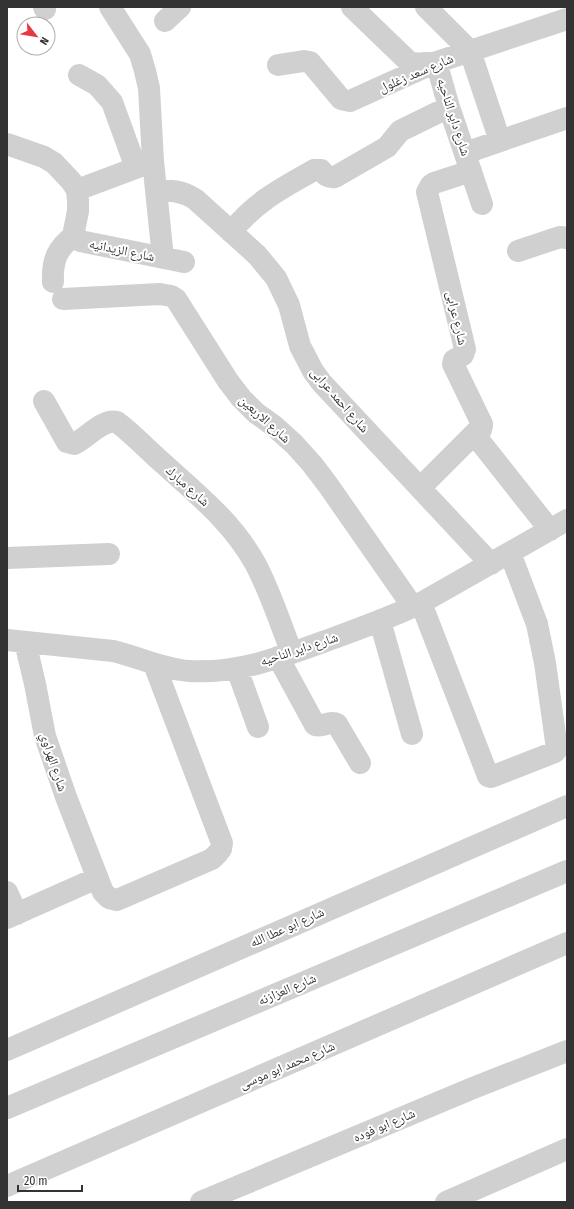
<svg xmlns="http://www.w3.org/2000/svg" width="574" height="1209" font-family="'Fira Sans Condensed','Noto Naskh Arabic',sans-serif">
  <rect width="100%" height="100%" fill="#fff"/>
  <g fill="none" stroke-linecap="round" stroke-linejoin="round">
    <path stroke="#d0d0d0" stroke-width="22" d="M44 7 45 9
      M110 7 140 54 145 71 149 88 153 161 163 258
      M352 7 409 62C419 66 429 60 437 65L449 107 482 204
      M426 7 470 51 500 141
      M165 21 180 7
      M278 65 304 61 310 62 341 99 350 101 434 63 567 19
      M79 75 97 85 112 102 136 168
      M7 144 44 157 54 163 71 181 77 190 78 201V211L74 231 75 235 80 241 184 262
      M465 153 567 118
      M471 171 434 183 431 185 427 192 465 349 463 355 454 360 453 364 482 424 481 430 478 434V439L550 530
      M77 190 149 163
      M157 191C172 190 182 191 195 199L257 255 276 278 289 305 300 346 313 371 321 382 491 564
      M231 232C256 201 281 189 314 170H321C325 175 328 178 335 177L387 147 400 131 449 107
      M518 251 560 237 567 238
      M53 282C52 260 57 248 75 235
      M63 299 160 294 171 296 176 299 228 381 241 398 256 413 274 426 294 444 312 464 328 485 413 607
      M44 401 67 442 74 444C87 438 103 418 117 422 134 435 149 451 165 465 199 496 232 522 255 563 270 591 280 623 292 653
      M420 488 482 426
      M7 558 109 554
      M421 603 488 776 491 777 555 752 557 749 545 663 537 624 510 553
      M380 621 412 734
      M7 640 113 651C139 657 162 669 189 671 239 674 285 656 331 639 361 628 392 617 421 603L567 520
      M25 642 35 684 45 736 66 797 103 892 109 898 117 900 212 859 218 853 221 849 222 843 154 664
      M278 657 315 725C323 728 329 720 337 724L360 763
      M237 669 258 727
      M7 892 17 914
      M7 918 97 878
      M7 1050 567 806
      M7 1108 567 871
      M7 1186 567 943
      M201 1202 473 1088 567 1051
      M446 1202 567 1149"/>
  </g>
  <g text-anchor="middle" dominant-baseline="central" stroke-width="4" stroke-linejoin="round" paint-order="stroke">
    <g font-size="13" fill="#333" stroke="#fff">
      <text transform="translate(416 73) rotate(-23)">شارع سعد زغلول</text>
      <text transform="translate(454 117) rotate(72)">شارع داير الناحيه</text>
      <text transform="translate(122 250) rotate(12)">شارع الزيدانيه</text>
      <text transform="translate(457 318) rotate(77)">شارع عرابى</text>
      <text transform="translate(340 400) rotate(49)">شارع احمد عرابى</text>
      <text transform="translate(265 419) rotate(42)">شارع الاربعين</text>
      <text transform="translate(188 486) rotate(42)">شارع مبارك</text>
      <text transform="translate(299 649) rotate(-18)">شارع داير الناحيه</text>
      <text transform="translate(54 762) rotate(72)">شارع الهراوي</text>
      <text transform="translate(287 927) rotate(-24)">شارع ابو عطا الله</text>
      <text transform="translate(287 989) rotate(-23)">شارع العزازنه</text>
      <text transform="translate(287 1065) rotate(-23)">شارع محمد ابو موسى</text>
      <text transform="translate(384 1125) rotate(-23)">شارع ابو فوده</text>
    </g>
  </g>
  <rect width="574" height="1209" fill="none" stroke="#333333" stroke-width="16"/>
  <g transform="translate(36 36) rotate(121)"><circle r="19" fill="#ffffff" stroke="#adadad"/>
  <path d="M0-3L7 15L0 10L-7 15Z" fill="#e63946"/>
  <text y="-6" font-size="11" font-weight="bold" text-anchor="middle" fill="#333333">N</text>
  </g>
  <path d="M18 1185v6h64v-6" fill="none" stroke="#333333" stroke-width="2"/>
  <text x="24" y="1185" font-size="12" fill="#333333" stroke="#ffffff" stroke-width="3" paint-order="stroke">20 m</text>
</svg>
